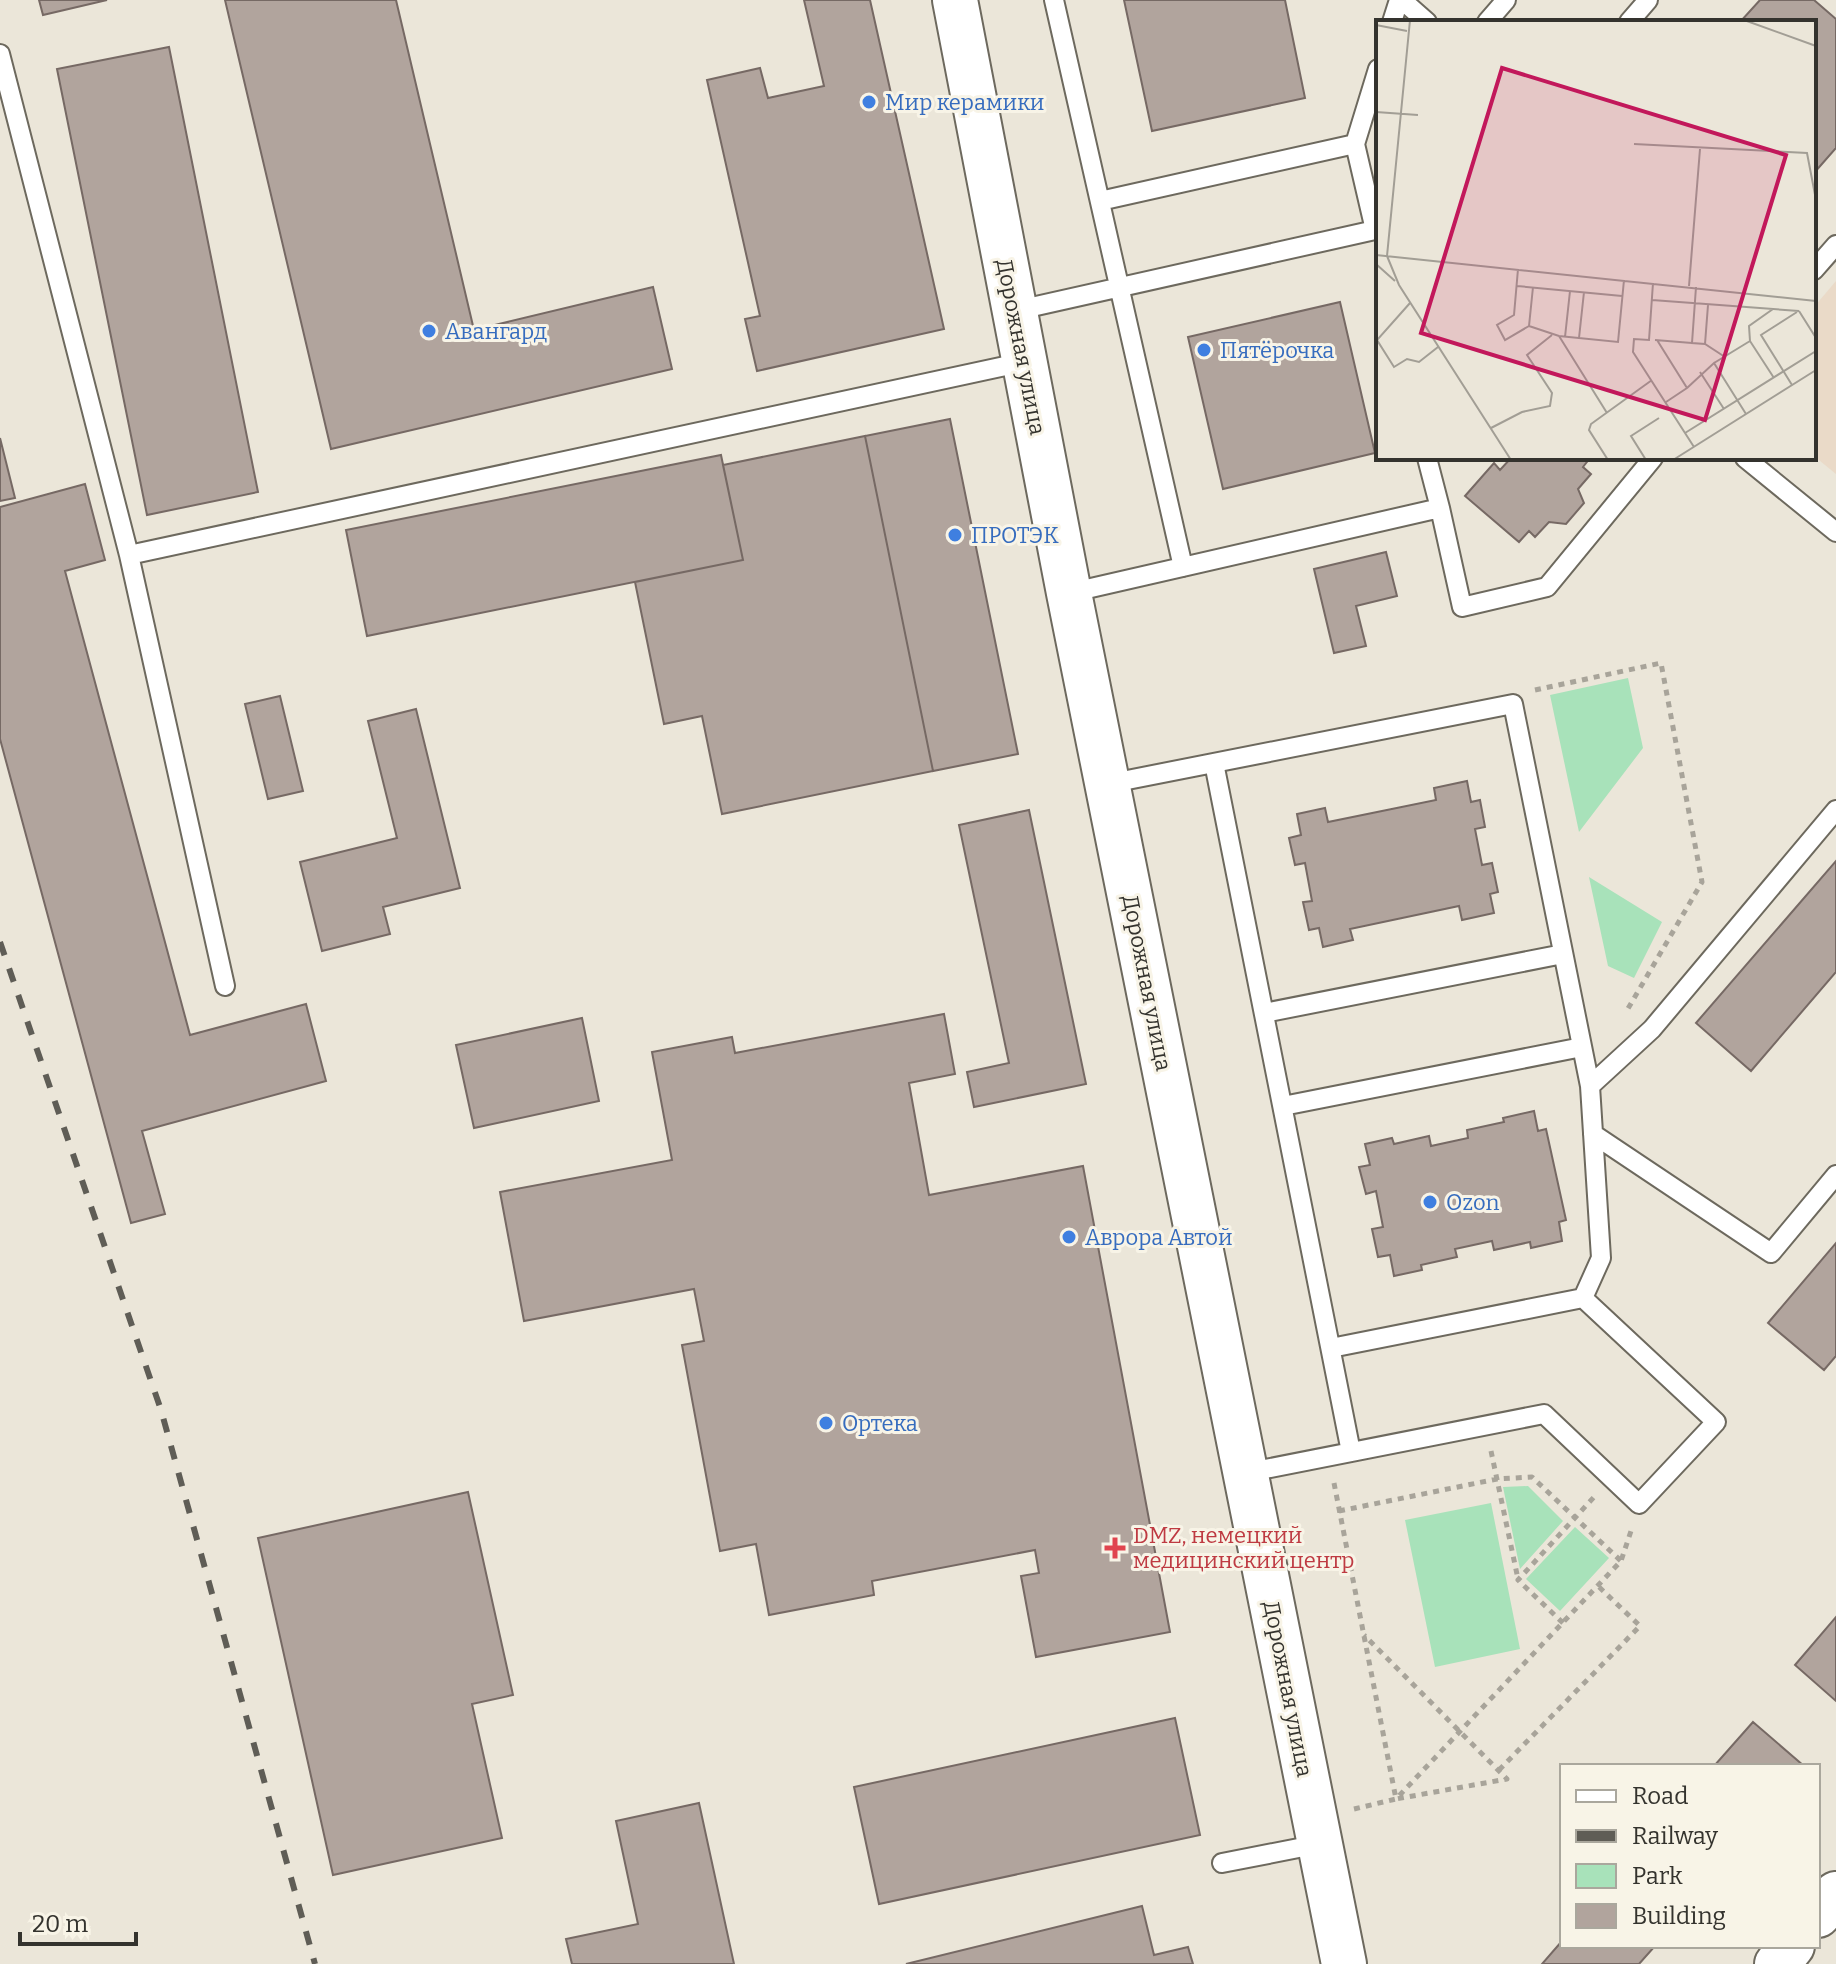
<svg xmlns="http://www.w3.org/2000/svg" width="1836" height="1964" font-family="Bitter,serif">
  <rect width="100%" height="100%" fill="#ebe6d9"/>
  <path fill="#eadac8" d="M1836 281V474L1814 456V307Z"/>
  <path fill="#a8e2ba" d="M1628 678 1643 748 1579 832 1550 695Z
    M1589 877 1662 922 1634 978 1608 966Z
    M1528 1486 1563 1521 1520 1569 1503 1487Z
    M1491 1503 1520 1649 1435 1667 1405 1520Z
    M1575 1527 1609 1558 1560 1611 1526 1579Z"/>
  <path fill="#b1a49d" stroke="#766964" stroke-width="2" d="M39 0H107L43 15Z
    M225 0H396L474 330 653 287 672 369 331 449Z
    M804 0H870L944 329 757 371 745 319 760 316 707 80 760 68 768 98 824 86Z
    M1124 0H1285L1305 98 1152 131Z
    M1760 0H1814L1836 19V148L1814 173V22H1740Z
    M169 47 258 492 147 515 57 69Z
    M1340 302 1375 453 1223 489 1188 337Z
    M950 419 1018 754 933 771 865 436Z
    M865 436 933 771 722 814 702 716 664 724 635 582 743 560 723 465Z
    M0 438 15 498 0 501Z
    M721 455 743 560 367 636 346 530Z
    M1511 458H1590L1583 467 1591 474 1578 489 1584 503 1566 524 1549 522 1535 537 1529 531 1519 542 1465 496 1494 463 1500 470Z
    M85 484 105 560 65 571 190 1035 306 1004 326 1081 142 1131 165 1214 131 1223 0 739V507Z
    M1386 552 1397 596 1356 606 1366 646 1334 653 1314 569Z
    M280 696 303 791 268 799 245 704Z
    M416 709 460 888 383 907 390 934 322 951 300 862 397 838 368 721Z
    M1467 781 1471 802 1480 800 1485 827 1475 829 1482 865 1492 863 1498 892 1490 894 1494 913 1462 920 1459 906 1350 929 1353 940 1323 947 1319 928 1309 930 1303 902 1312 901 1305 863 1295 865 1289 838 1301 835 1297 814 1325 808 1328 822 1436 800 1434 788Z
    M1029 810 1086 1084 974 1107 967 1072 1009 1063 959 825Z
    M1836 861V972L1751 1071 1696 1023Z
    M944 1014 955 1074 909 1083 929 1195 1083 1166 1170 1632 1036 1657 1021 1576 1039 1573 1035 1550 872 1581 874 1595 769 1615 756 1544 720 1551 682 1345 704 1341 694 1289 524 1321 500 1192 672 1160 652 1052 732 1037 735 1053Z
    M582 1018 599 1101 474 1128 456 1045Z
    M1534 1111 1538 1131 1546 1129 1566 1220 1559 1222 1562 1241 1531 1248 1530 1242 1494 1250 1492 1241 1455 1249 1457 1257 1421 1265 1422 1270 1394 1276 1390 1255 1378 1257 1372 1229 1383 1227 1376 1191 1366 1194 1359 1167 1370 1165 1365 1144 1392 1138 1394 1144 1429 1136 1431 1146 1468 1138 1467 1130 1504 1122 1503 1118Z
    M1836 1243V1356L1824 1370 1768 1323Z
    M468 1492 513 1695 472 1704 502 1838 333 1875 258 1538Z
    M1836 1617V1701L1795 1665Z
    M1175 1718 1200 1835 879 1904 854 1787Z
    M1753 1722 1804 1766H1714Z
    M699 1803 734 1964H572L566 1939 638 1924 616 1821Z
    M1142 1906 1154 1955 1188 1947 1193 1964H906Z
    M1562 1941V1946H1655L1639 1964H1542Z"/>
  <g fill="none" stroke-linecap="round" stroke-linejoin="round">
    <g stroke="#6d695e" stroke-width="22">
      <path id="lane" d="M1054 0 1183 567
        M1402 0 1427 22
        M1392 22 1399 0
        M1487 22 1506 0
        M1629 22 1648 0
        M0 54 129 555 225 986
        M1100 201 1355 144
        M1814 270 1836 245
        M1014 311 1375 230 1355 144 1378 69
        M1427 458 1440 508
        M1745 458 1836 532
        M129 555 1024 362
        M1069 593 1440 508 1462 607 1547 587 1653 458
        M1214 763 1351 1452
        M1107 784 1513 704 1590 1086 1601 1258 1583 1298
        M1264 1013 1563 954
        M1590 1086 1652 1029 1836 810
        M1283 1106 1582 1047
        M1593 1134 1771 1253 1836 1175
        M1331 1348 1583 1298
        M1245 1473 1544 1414 1639 1504 1716 1422 1583 1298
        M1222 1863 1319 1844"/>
    </g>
    <g stroke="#6d695e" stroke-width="48">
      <path id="secondary" d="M955 0 1069 593 1344 1964
        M1818 1915 1836 1894
        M1777 1964 1792 1946"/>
    </g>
    <path stroke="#a8a49a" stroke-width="5" stroke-dasharray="6 6" stroke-linecap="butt" d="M1535 690 1661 663 1702 882 1626 1012
      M1491 1451 1518 1579
      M1334 1483 1396 1799 1507 1779 1364 1635
      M1339 1511 1497 1479 1532 1477 1621 1561
      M1563 1623 1518 1580 1594 1497
      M1499 1770 1640 1626 1598 1586
      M1354 1809 1396 1799 1621 1561 1632 1528"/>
    <use href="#lane" stroke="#fff" stroke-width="18"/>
    <use href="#secondary" stroke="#fff" stroke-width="44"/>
    <path stroke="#5f5d56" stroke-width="6" stroke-dasharray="14 14" stroke-linecap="butt" d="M0 942 161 1410 315 1964"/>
  </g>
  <g fill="#3f7fe0" stroke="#f8f4e7" stroke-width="3">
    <circle cx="869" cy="102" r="8"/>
    <circle cx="429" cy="331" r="8"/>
    <circle cx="1204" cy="350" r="8"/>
    <circle cx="955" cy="535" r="8"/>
    <circle cx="1430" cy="1202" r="8"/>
    <circle cx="1069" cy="1237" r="8"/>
    <circle cx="826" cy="1423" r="8"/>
  </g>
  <path fill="#e0444e" stroke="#f8f4e7" stroke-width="3" d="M1111 1536h8v8h8v8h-8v8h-8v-8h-8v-8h8z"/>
  <g text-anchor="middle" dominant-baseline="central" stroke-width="6" stroke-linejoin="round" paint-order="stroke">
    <g font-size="22" fill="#366cbe" stroke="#f8f4e7" text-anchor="start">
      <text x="885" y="102">Мир керамики</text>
      <text x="445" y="331">Авангард</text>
      <text x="1220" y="350">Пятёрочка</text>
      <text x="971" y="535">ПРОТЭК</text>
      <text x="1446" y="1202">Ozon</text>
      <text x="1085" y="1237">Аврора Автой</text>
      <text x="842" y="1423">Ортека</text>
    </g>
    <g font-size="22" fill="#34332e" stroke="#f8f4e7">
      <text transform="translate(1021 347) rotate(79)">Дорожная улица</text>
      <text transform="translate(1147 983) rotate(79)">Дорожная улица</text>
      <text transform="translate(1288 1689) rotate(79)">Дорожная улица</text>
    </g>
    <g font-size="22" fill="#be3a42" stroke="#f8f4e7" text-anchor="start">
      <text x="1133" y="1535">DMZ, немецкий<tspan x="1133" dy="25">медицинский центр</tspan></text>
    </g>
  </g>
  <g transform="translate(1376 20)">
    <rect width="440" height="440" fill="#ebe6d9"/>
    <path fill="none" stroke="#a29e95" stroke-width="2" d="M34 0 11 236 23 265 135 440M368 0 440 26M0 5 31 11M0 92 42 95M258 124 431 133 440 180M0 235 440 281M0 244 19 261M142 249 138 295 121 305 129 320 153 306M277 263 273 320 258 319 257 332 318 427M141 266 246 276M313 266 324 129M320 267 316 323 329 324 349 337M276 280 423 291M34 283 1 320 18 347 31 339 43 342 62 327M423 291 440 318M153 306 183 316 242 322 248 260M153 306 157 267M183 316 231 393M189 317 194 271M203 318 208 272M279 320 316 323M281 320 311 368 290 382M374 321 373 306 397 289M329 324 332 285M338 343 374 321 398 358M324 352 348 389M416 365 385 315 421 292M311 368 338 343 370 394M115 408 146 392 174 386 176 373 151 335 176 315M309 413 440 331M232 440 213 410 215 404 276 360M270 440 255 416 283 398M297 440 440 350"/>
    <path fill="#c2185b" fill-opacity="0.15" stroke="#c2185b" stroke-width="4" d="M126 48 410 135 329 400 45 313Z"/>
    <rect width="440" height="440" fill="none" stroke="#34332e" stroke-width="4"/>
  </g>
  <rect x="1560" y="1764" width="260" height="184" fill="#f8f4e7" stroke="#aaa79d" stroke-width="2"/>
  <rect x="1576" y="1790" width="40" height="12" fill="#ffffff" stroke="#aaa79d" stroke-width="2"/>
  <text x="1632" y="1804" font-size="24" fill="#34332e">Road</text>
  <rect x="1576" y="1830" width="40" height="12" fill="#5f5d56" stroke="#aaa79d" stroke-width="2"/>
  <text x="1632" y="1844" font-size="24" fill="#34332e">Railway</text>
  <rect x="1576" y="1864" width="40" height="24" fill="#a8e2ba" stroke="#aaa79d" stroke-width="2"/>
  <text x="1632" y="1884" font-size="24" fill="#34332e">Park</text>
  <rect x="1576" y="1904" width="40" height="24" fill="#b1a49d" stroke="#aaa79d" stroke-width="2"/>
  <text x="1632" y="1924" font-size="24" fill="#34332e">Building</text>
  <path d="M20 1932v12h116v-12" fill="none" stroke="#34332e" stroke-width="4"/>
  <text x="32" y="1932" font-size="24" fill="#34332e" stroke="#f8f4e7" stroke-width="6" paint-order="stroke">20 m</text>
</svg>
